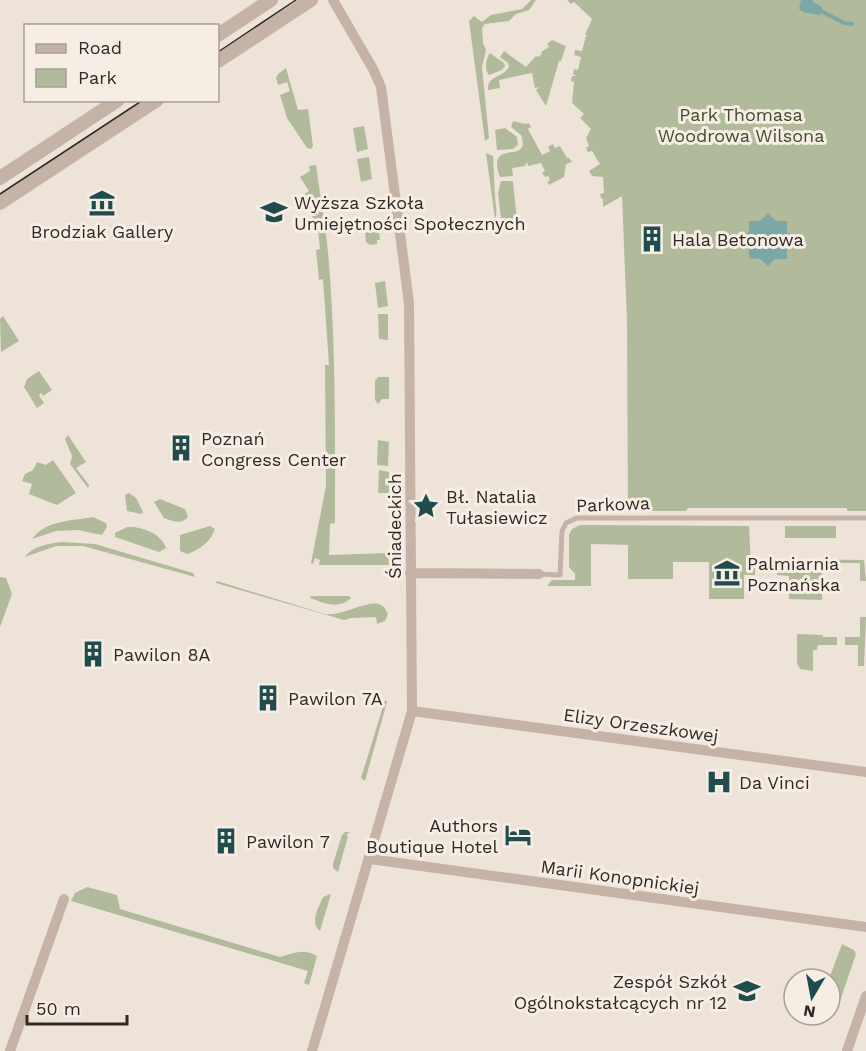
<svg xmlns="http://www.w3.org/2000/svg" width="866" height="1051" font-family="'Work Sans',sans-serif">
  <rect width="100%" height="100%" fill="#eee3d9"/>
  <path fill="#b1bb9b" d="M531 0H536L529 10 516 14 509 21 485 24 482 28 483 43 486 50 482 67 489 138 485 141 469 21 474 16 482 22 491 15 522 9Z
    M567 0H866V511H847V508H688L686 511H628L627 321 622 196 603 207V199L601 198 600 194 604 193 603 177 592 176 589 171 600 164 592 151 588 152 586 148 589 146 586 138 591 129 580 118 584 114 572 103 574 82 571 81 572 76H576L573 74 574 69 578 70 581 57 574 55 575 50 582 51 586 36 588 35H585L592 19 574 2 571 4Z
    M552 40 566 46 561 61H559L546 106 536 90 539 87 535 88 532 73 499 80 500 88 488 90C487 75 503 78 509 67L508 63 500 57 504 51 526 67 536 56 538 57 542 54 541 52 549 47 547 44Z
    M490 53 504 63 505 66 502 70 489 75C484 70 486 58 490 53Z
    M286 68 298 110 308 109 313 146 311 149 307 148 287 118 280 95 290 91 287 82 278 85 276 78 278 74Z
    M513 121 526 124 529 123 531 127 528 129 542 155 550 151 548 147 553 144 555 148 560 146 567 158H569L572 162 566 164 564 177 549 185 547 182 550 180 548 176 545 177 542 173 545 171 541 163 528 166 527 162 525 166 512 168 513 176 500 177C485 136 532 167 521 135L511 127Z
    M364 126 368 149 357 152 353 128Z
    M505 128 517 137 518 145 513 149 497 150 495 130Z
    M486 153 493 156C494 170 494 182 495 195 495 204 498 211 495 219Z
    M369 157 372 179 361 182 357 159Z
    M316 165C320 194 325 223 328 252 336 342 335 433 335 523L330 524 329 555 388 553 389 565H319L320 560 315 558 313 564 311 563 326 486 325 365H329L323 279 319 280 316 250 320 249 317 219 313 220 311 206 299 203 297 199 309 191 300 177 310 171 309 166Z
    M501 181H513L517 221 508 222 501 218 498 193Z
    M378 221 380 240H377V244L370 245 366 242 364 222Z
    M385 281 388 306 378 308 375 283Z
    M378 314H388V340L379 339Z
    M3 316 19 341 1 352 0 319Z
    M39 371 52 390 43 396 41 393 39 395 44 403 37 408 24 387 27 379Z
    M378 377H389V399H382L378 404 375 400V381Z
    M68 435 86 462 76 468 89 485 88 488 70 464 72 456 65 439Z
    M378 440 389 442 388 466 377 465Z
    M53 460 76 493 57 505 29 494 32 484 22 481 25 474 33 470 37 462 46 465Z
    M379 470 389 472V493H378Z
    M129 493 136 498 143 512 141 514 127 511 125 495Z
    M160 499 185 509 188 517C181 525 172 521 164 518L154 502Z
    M93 517 106 523 107 527 102 535 78 530 56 531 32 539C46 520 71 521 93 517Z
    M580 525 749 526 751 565 755 566V575H744V599H709V562H673V579H628V545L591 544V586H547L552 580H575V574L569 567V535L572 529Z
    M210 526 215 529C211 541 200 550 187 554L180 551V535Z
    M785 526H836V538H785Z
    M127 527C142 526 162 534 166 548L159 552 115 537V533Z
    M62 542 95 544 193 573 195 577 83 546H56L25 557C31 547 50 543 62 542Z
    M781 559 864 560 866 581H860V563H822V600L789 599V576L777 575V566H781Z
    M0 577 6 578 12 594 0 627Z
    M217 581 325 614C344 616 365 601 378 604 383 605 386 609 388 614L385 621 377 624 376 617 351 618 344 620 216 583Z
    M311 596H349L351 598C338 610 324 603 310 598Z
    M860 617H866L864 666H858V645H845V637H860Z
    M797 634 823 635V637H837V645H818L817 650H813V671L800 669 797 663Z
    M385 700 387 702 365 781 361 778Z
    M345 832H350L346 835 348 836 338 872 333 868V864L342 835Z
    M87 887 117 895 120 909 280 957C294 953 304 948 317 956L309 985 304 983 308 971 71 901 75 893Z
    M331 894 320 931C309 923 319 907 323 897Z
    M842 944 854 950 856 954 836 1013 833 1015 830 1014 829 979Z"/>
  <path fill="#7ba7a7" d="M801 0H813V2L822 7 823 12 819 15 803 12 799 9Z
    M768 213 776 221H787V232L795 239 787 247V259H775L768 266 760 259 749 258V248L741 240 749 232V221H760Z"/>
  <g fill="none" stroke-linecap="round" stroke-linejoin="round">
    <path stroke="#7ba7a7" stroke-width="4" d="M823 12 844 23 852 24"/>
    <path stroke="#c4b3a6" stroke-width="5" d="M539 574 560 575 562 531 566 523 577 518H866"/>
    <path stroke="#c4b3a6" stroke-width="10" d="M410 573 539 574
      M412 711 866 772
      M370 859 866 927
      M10 1051 64 899
      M312 1051 412 711 409 303 381 87 373 69 333 0
      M847 1051 866 996"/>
    <path stroke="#c4b3a6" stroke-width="14" d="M218 35 271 0
      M218 61 311 0
      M0 178 118 100
      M0 203 157 100"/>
    <path stroke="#312926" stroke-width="1.5" d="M218 52 296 0
      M0 194 143 100"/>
  </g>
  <defs>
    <g id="museum-bare" transform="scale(2.07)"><path d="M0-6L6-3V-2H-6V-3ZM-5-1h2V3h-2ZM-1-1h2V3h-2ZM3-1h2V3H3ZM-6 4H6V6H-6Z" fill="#214c4e" stroke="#f6ede4" stroke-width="2.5" paint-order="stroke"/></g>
    <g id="university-bare" transform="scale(2.07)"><path d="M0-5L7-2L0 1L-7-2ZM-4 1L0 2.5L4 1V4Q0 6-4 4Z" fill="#214c4e" stroke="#f6ede4" stroke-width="2.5" paint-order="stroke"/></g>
    <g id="building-bare" transform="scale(2.07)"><path d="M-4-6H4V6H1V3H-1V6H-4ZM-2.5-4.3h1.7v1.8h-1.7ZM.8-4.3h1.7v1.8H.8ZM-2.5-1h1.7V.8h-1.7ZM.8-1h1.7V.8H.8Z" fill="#214c4e" stroke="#f6ede4" stroke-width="2.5" paint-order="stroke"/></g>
    <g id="sight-bare" transform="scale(2.07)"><path d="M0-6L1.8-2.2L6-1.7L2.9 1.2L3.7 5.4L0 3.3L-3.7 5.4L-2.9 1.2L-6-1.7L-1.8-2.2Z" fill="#214c4e" stroke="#f6ede4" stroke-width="2.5" paint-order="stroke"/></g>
    <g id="hospital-bare" transform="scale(2.07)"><path d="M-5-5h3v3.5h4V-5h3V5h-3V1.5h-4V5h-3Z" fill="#214c4e" stroke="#f6ede4" stroke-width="2.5" paint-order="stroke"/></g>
    <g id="hotel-bare" transform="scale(2.07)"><path d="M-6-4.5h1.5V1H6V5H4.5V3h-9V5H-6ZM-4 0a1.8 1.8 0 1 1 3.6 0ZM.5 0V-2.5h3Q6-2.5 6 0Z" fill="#214c4e" stroke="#f6ede4" stroke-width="2.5" paint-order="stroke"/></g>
    <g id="school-bare" transform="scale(2.07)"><path d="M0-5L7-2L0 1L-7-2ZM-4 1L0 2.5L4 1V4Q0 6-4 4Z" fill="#214c4e" stroke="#f6ede4" stroke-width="2.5" paint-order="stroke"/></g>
  </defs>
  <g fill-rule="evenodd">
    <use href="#museum-bare" x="102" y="203"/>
    <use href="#university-bare" x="274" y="212"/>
    <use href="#building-bare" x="652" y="239"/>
    <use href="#building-bare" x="181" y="448"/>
    <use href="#sight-bare" x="426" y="506"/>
    <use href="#museum-bare" x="727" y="573"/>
    <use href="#building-bare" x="93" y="654"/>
    <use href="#building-bare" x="268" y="698"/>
    <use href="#hospital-bare" x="719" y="782"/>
    <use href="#hotel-bare" x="518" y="835"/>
    <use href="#building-bare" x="226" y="841"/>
    <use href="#school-bare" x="747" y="991"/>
  </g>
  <g text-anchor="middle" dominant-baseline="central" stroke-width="6" stroke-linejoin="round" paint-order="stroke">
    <g font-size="18" fill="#424d2d" stroke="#f6ede4">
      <text x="741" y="114">Park Thomasa<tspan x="741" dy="21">Woodrowa Wilsona</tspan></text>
    </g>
    <g font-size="18" fill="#312926" stroke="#f6ede4" text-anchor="start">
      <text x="294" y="202">Wyższa Szkoła<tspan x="294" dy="21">Umiejętności Społecznych</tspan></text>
      <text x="102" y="231" text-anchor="middle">Brodziak Gallery</text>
      <text x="672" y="239">Hala Betonowa</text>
      <text x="201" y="438">Poznań<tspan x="201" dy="21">Congress Center</tspan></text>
      <text x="446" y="496">Bł. Natalia<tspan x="446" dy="21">Tułasiewicz</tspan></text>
      <text x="747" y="563">Palmiarnia<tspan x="747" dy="21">Poznańska</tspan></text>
      <text x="113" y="654">Pawilon 8A</text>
      <text x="288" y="698">Pawilon 7A</text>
      <text x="739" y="782">Da Vinci</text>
      <text x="498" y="825" text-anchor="end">Authors<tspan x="498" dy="21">Boutique Hotel</tspan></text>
      <text x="246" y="841">Pawilon 7</text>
      <text x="727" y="981" text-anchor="end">Zespół Szkół<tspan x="727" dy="21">Ogólnokstałcących nr 12</tspan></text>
    </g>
    <g font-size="18" fill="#312926" stroke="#f6ede4">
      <text transform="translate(613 504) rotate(-2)">Parkowa</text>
      <text transform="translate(394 526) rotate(-90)">Śniadeckich</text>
      <text transform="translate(641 725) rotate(8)">Elizy Orzeszkowej</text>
      <text transform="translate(620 877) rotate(8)">Marii Konopnickiej</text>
    </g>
  </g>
  <rect x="24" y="24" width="195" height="78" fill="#f6ede4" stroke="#a79f98" stroke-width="1.5"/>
  <rect x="36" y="44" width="30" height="9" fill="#c4b3a6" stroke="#a79f98" stroke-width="1.5"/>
  <text x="78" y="54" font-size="18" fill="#312926">Road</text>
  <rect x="36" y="69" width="30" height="18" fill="#b1bb9b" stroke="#a79f98" stroke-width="1.5"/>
  <text x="78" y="84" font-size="18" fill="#312926">Park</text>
  <g transform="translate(812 997) rotate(190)"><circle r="28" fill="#f6ede4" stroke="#a79f98" stroke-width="1.5"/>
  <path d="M0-4.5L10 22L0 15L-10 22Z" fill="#214c4e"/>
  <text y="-9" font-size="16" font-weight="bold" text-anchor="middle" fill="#312926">N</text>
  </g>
  <path d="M27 1015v9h100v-9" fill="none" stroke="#312926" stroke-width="3"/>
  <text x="36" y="1015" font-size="18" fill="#312926" stroke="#f6ede4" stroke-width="4.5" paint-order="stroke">50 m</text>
</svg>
